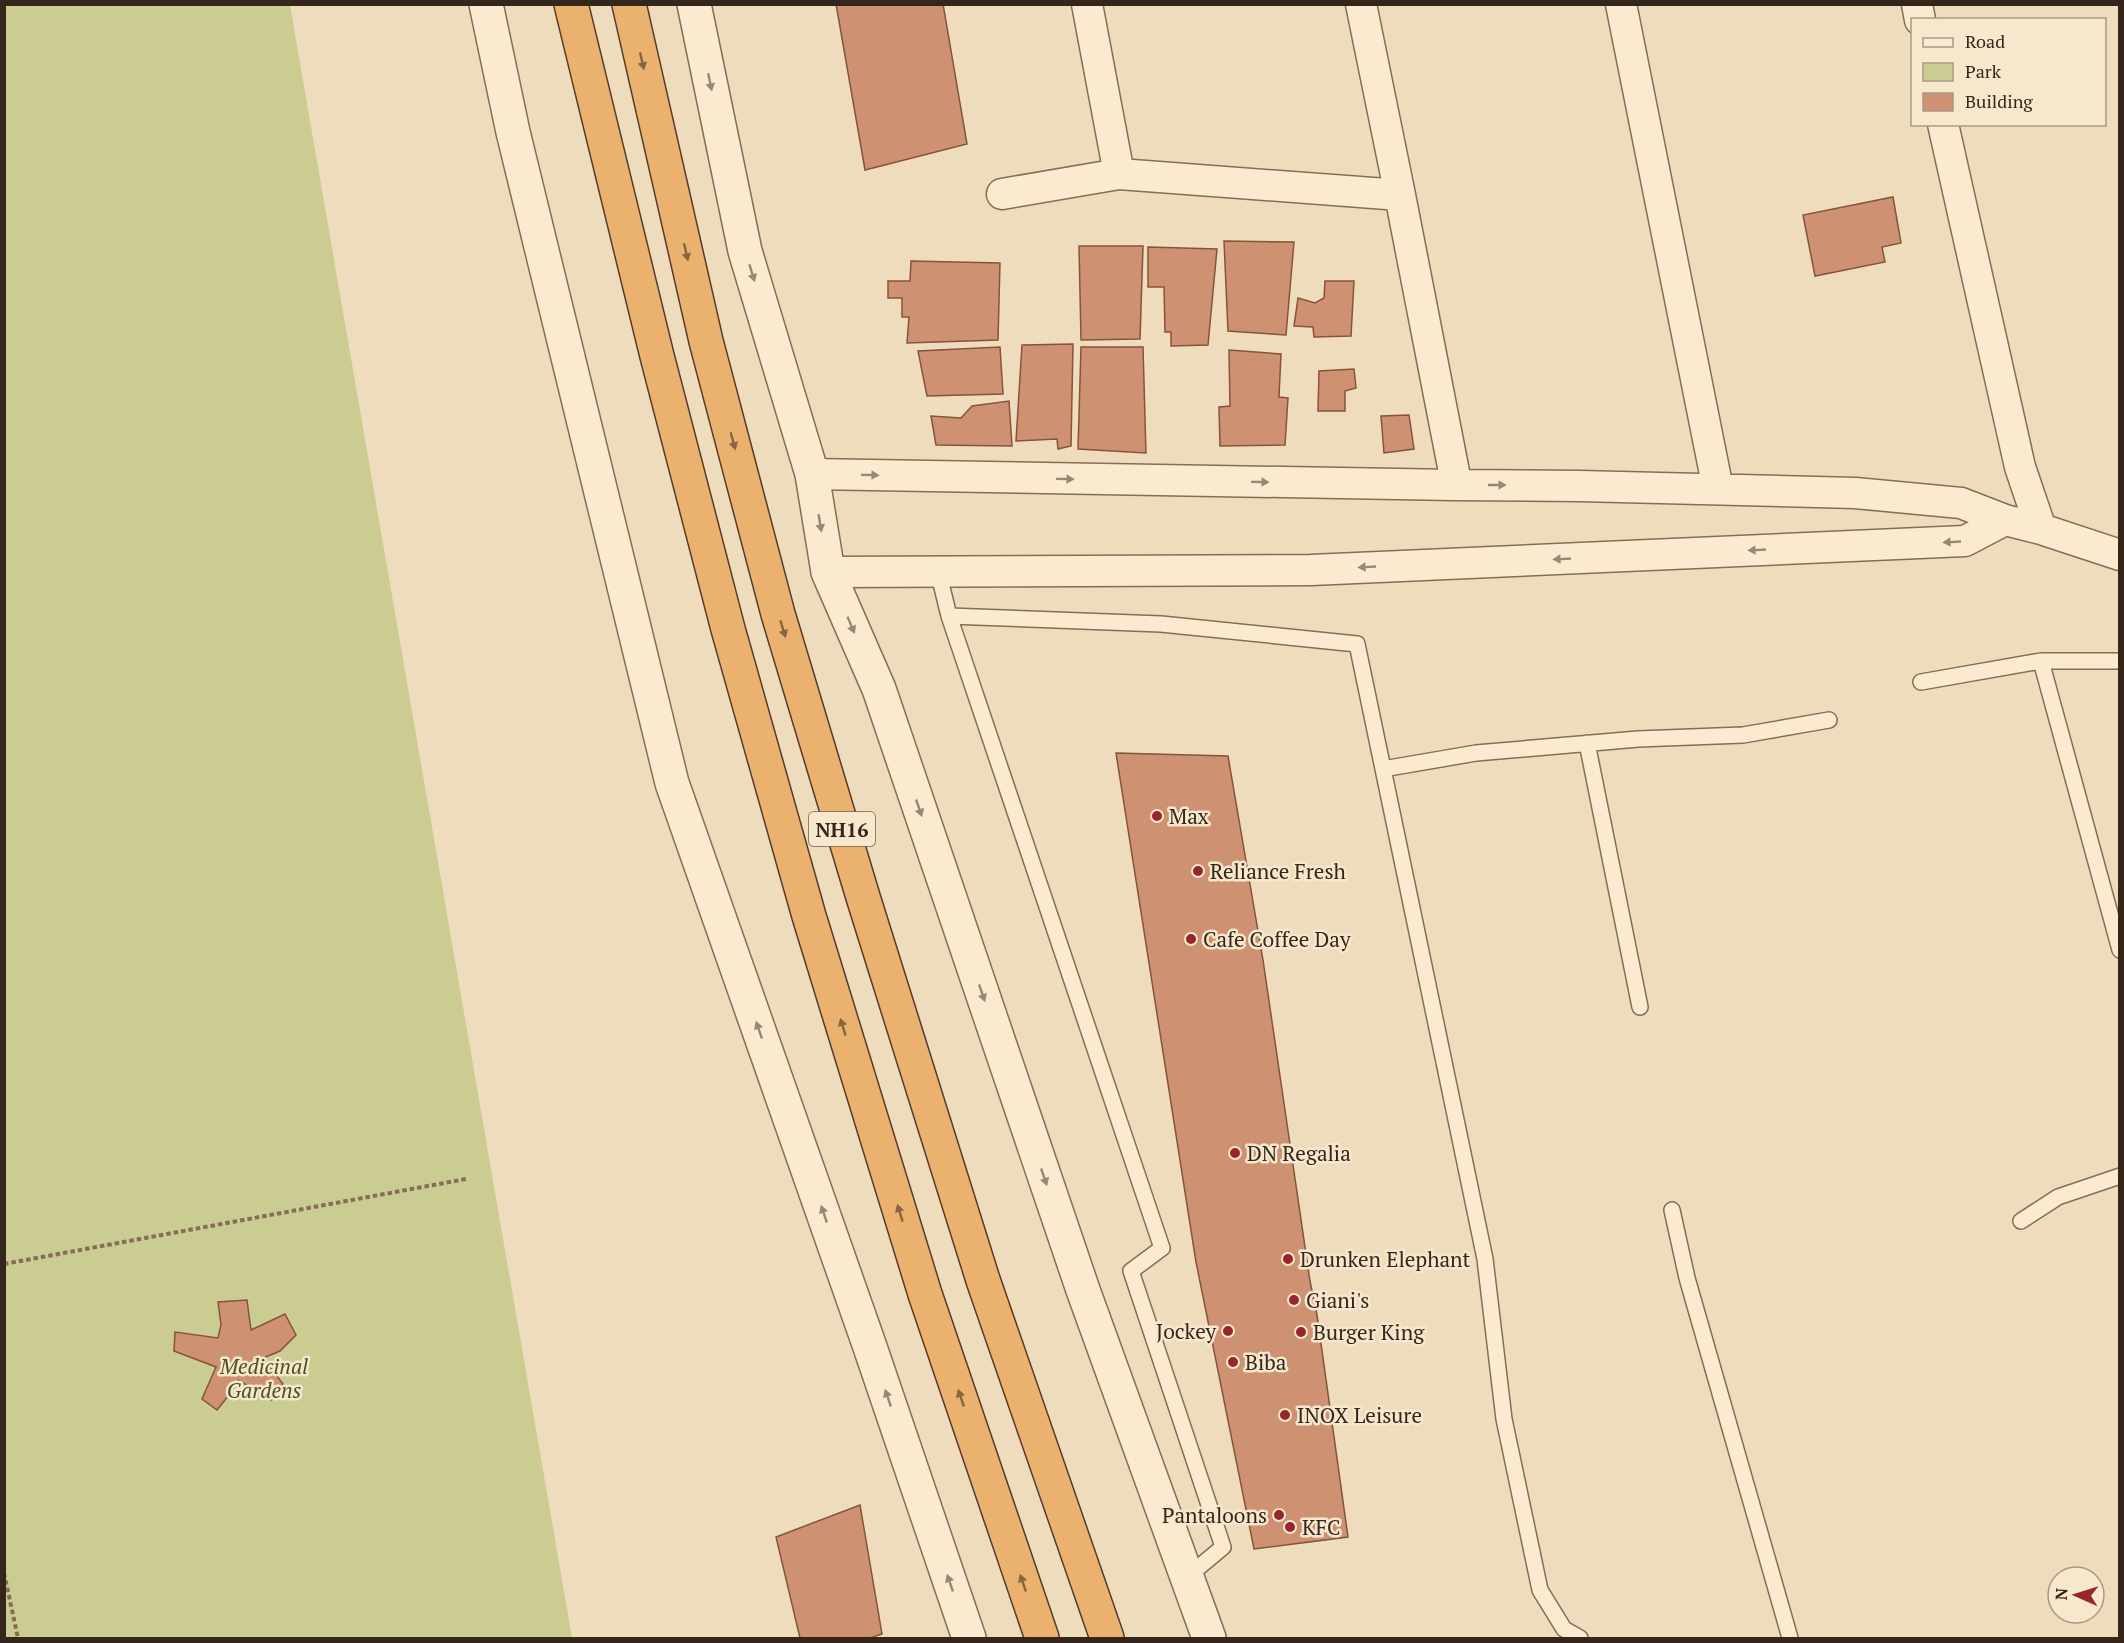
<svg xmlns="http://www.w3.org/2000/svg" width="2124" height="1643" font-family="'PT Serif',serif">
  <rect width="100%" height="100%" fill="#efdcbd"/>
  <path fill="#cacc91" d="M5 5H290L572 1638H5Z"/>
  <path fill="#ce9172" stroke="#86533b" stroke-width="1.5" d="M836 4H943L967 144 865 170Z
    M1893 197 1901 243 1882 247 1885 262 1815 276 1803 215Z
    M1224 241 1294 242 1286 335 1228 331Z
    M1079 246H1143L1140 339 1081 340Z
    M1148 247 1217 249 1208 345 1171 346V332H1165L1164 287H1148Z
    M911 261 1000 263 998 340 907 343 909 317H902V298H888V281H910Z
    M1325 281H1354L1351 336 1314 337 1313 327 1294 326 1298 298 1315 303 1324 298Z
    M1073 344 1071 446 1058 449 1057 439 1016 441 1022 345Z
    M1000 347 1003 394 927 396 918 351Z
    M1081 347H1143L1146 453 1078 449Z
    M1229 350 1281 354 1279 397 1288 398 1285 445 1220 446 1219 407 1230 406Z
    M1354 369 1356 388 1345 391V411H1318L1319 371Z
    M1009 401 1012 446 936 445 931 416 961 418 972 406Z
    M1409 415 1414 449 1384 453 1381 416Z
    M1116 753 1228 756 1263 960 1310 1281 1317 1315 1348 1537 1254 1549 1196 1262Z
    M247 1300 251 1330 285 1314 296 1335 280 1351 263 1358 283 1384 271 1400 238 1380 229 1395 217 1410 202 1399 216 1367 174 1351 175 1332 218 1338 221 1325 218 1302Z
    M860 1505 882 1634 870 1638H800L776 1537Z"/>
  <g fill="none" stroke-linecap="round" stroke-linejoin="round">
    <g stroke="#876c56" stroke-width="18">
      <path id="service" d="M938 571 949 616 1162 1248 1131 1271 1223 1547 1187 1577
        M949 616 1161 624 1357 644 1485 1259 1504 1419 1540 1590 1564 1629 1580 1638
        M2041 661 2120 950
        M1921 682 2041 661H2120
        M1587 743 1640 1007
        M1383 769 1476 753 1638 739 1743 735 1829 720
        M1672 1210 1687 1278 1790 1638
        M2021 1221 2058 1197 2120 1176"/>
    </g>
    <g stroke="#876c56" stroke-width="33">
      <path id="minor" d="M1087 4 1119 174
        M1621 4 1718 489
        M1917 4 1920 20
        M1943 124 2020 467 2041 529
        M1002 194 1119 174 1400 195 1361 4
        M1400 195 1455 477 1454 485
        M812 474 1454 485 1580 486 1855 493 1961 503 2005 520 2041 529 2120 555
        M828 572 1311 570 1965 541 2005 520"/>
    </g>
    <g stroke="#876c56" stroke-width="36">
      <path id="tertiary" d="M486 4 513 132 672 783 870 1347 969 1638
        M694 4 745 251 812 474 828 572 879 689 1083 1290 1209 1638"/>
    </g>
    <g stroke="#543b2b" stroke-width="36">
      <path id="trunk" d="M571 4 657 356 728 629 809 916 925 1294 1042 1638
        M629 4 706 341 778 614 863 897 983 1280 1107 1638"/>
    </g>
    <path stroke="#876c56" stroke-width="4" stroke-dasharray="4.5 3" stroke-linecap="butt" d="M4 1264 466 1179
      M4 1573 18 1638"/>
    <use href="#service" stroke="#f9ead0" stroke-width="15"/>
    <use href="#minor" stroke="#f9ead0" stroke-width="30"/>
    <use href="#tertiary" stroke="#f9ead0" stroke-width="33"/>
    <use href="#trunk" stroke="#ebb16e" stroke-width="33"/>
  </g>
  <defs><path id="oneway-solid" d="M-6-.8H1V-3.2L6.5 0L1 3.2V.8H-6Z" transform="scale(1.5)"/></defs>
  <g fill="#876540">
    <use href="#oneway-solid" transform="translate(642 61) rotate(77)"/>
    <use href="#oneway-solid" transform="translate(686 252) rotate(77)"/>
    <use href="#oneway-solid" transform="translate(733 441) rotate(75)"/>
    <use href="#oneway-solid" transform="translate(783 629) rotate(73)"/>
    <use href="#oneway-solid" transform="translate(843 1027) rotate(-107)"/>
    <use href="#oneway-solid" transform="translate(900 1213) rotate(-107)"/>
    <use href="#oneway-solid" transform="translate(961 1398) rotate(-109)"/>
    <use href="#oneway-solid" transform="translate(1023 1583) rotate(-109)"/>
  </g>
  <g fill="#978876">
    <use href="#oneway-solid" transform="translate(710 82) rotate(78)"/>
    <use href="#oneway-solid" transform="translate(752 273) rotate(73)"/>
    <use href="#oneway-solid" transform="translate(870 475) rotate(1)"/>
    <use href="#oneway-solid" transform="translate(1065 479) rotate(1)"/>
    <use href="#oneway-solid" transform="translate(1260 482) rotate(1)"/>
    <use href="#oneway-solid" transform="translate(1497 485)"/>
    <use href="#oneway-solid" transform="translate(820 523) rotate(81)"/>
    <use href="#oneway-solid" transform="translate(1952 542) rotate(177)"/>
    <use href="#oneway-solid" transform="translate(1757 550) rotate(177)"/>
    <use href="#oneway-solid" transform="translate(1562 559) rotate(177)"/>
    <use href="#oneway-solid" transform="translate(1367 567) rotate(177)"/>
    <use href="#oneway-solid" transform="translate(851 625) rotate(67)"/>
    <use href="#oneway-solid" transform="translate(919 808) rotate(71)"/>
    <use href="#oneway-solid" transform="translate(982 993) rotate(71)"/>
    <use href="#oneway-solid" transform="translate(759 1030) rotate(-109)"/>
    <use href="#oneway-solid" transform="translate(1044 1177) rotate(71)"/>
    <use href="#oneway-solid" transform="translate(824 1214) rotate(-109)"/>
    <use href="#oneway-solid" transform="translate(888 1398) rotate(-109)"/>
    <use href="#oneway-solid" transform="translate(950 1583) rotate(-109)"/>
  </g>
  <g fill="#97252e" stroke="#f6e7cd" stroke-width="2">
    <circle cx="1157" cy="816" r="6"/>
    <circle cx="1198" cy="871" r="6"/>
    <circle cx="1191" cy="939" r="6"/>
    <circle cx="1235" cy="1153" r="6"/>
    <circle cx="1288" cy="1259" r="6"/>
    <circle cx="1294" cy="1300" r="6"/>
    <circle cx="1228" cy="1331" r="6"/>
    <circle cx="1301" cy="1332" r="6"/>
    <circle cx="1233" cy="1362" r="6"/>
    <circle cx="1285" cy="1415" r="6"/>
    <circle cx="1279" cy="1515" r="6"/>
    <circle cx="1290" cy="1527" r="6"/>
  </g>
  <g text-anchor="middle" dominant-baseline="central" stroke-width="5" stroke-linejoin="round" paint-order="stroke">
    <rect fill="#f6e7cd" stroke="#6f6050" stroke-width="1.5" x="809" y="812" width="66" height="34" rx="4.5"/>
    <g font-size="20" font-weight="bold" fill="#35261b">
      <text x="842" y="829">NH16</text>
    </g>
    <g font-size="21" fill="#35261b" stroke="#f6e7cd" text-anchor="start">
      <text x="1169" y="816">Max</text>
      <text x="1210" y="871">Reliance Fresh</text>
      <text x="1203" y="939">Cafe Coffee Day</text>
      <text x="1247" y="1153">DN Regalia</text>
      <text x="1300" y="1259">Drunken Elephant</text>
      <text x="1306" y="1300">Giani's</text>
      <text x="1216" y="1331" text-anchor="end">Jockey</text>
      <text x="1313" y="1332">Burger King</text>
      <text x="1245" y="1362">Biba</text>
      <text x="1297" y="1415">INOX Leisure</text>
      <text x="1267" y="1515" text-anchor="end">Pantaloons</text>
      <text x="1302" y="1527">KFC</text>
    </g>
    <g font-size="21" font-style="italic" fill="#4a5221" stroke="#f6e7cd">
      <text x="264" y="1366">Medicinal<tspan x="264" dy="24">Gardens</tspan></text>
    </g>
  </g>
  <rect width="2124" height="1643" fill="none" stroke="#35261b" stroke-width="12"/>
  <rect x="1911" y="18" width="195" height="108" fill="#f6e7cd" stroke="#a99a86" stroke-width="1.5"/>
  <rect x="1923" y="38" width="30" height="9" fill="#f9ead0" stroke="#a99a86" stroke-width="1.5"/>
  <text x="1965" y="48" font-size="18" fill="#35261b">Road</text>
  <rect x="1923" y="63" width="30" height="18" fill="#cacc91" stroke="#a99a86" stroke-width="1.5"/>
  <text x="1965" y="78" font-size="18" fill="#35261b">Park</text>
  <rect x="1923" y="93" width="30" height="18" fill="#ce9172" stroke="#a99a86" stroke-width="1.5"/>
  <text x="1965" y="108" font-size="18" fill="#35261b">Building</text>
  <g transform="translate(2076 1595) rotate(273)"><circle r="28" fill="#f6e7cd" stroke="#a99a86" stroke-width="1.5"/>
  <path d="M0-4.5L10 22L0 15L-10 22Z" fill="#97252e"/>
  <text y="-9" font-size="16" font-weight="bold" text-anchor="middle" fill="#35261b">N</text>
  </g>
</svg>
